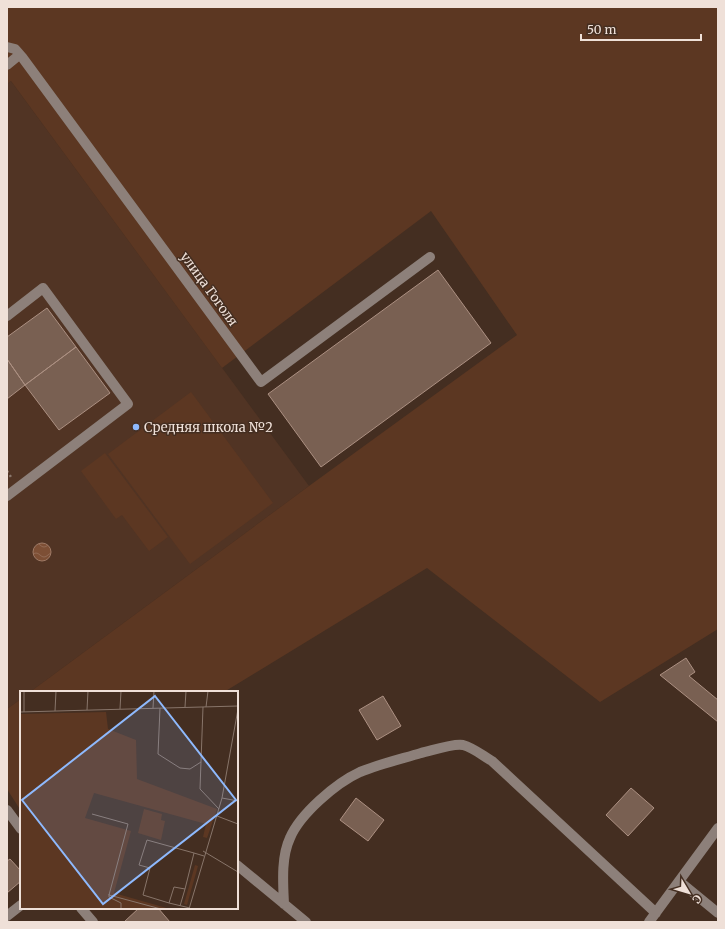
<svg xmlns="http://www.w3.org/2000/svg" width="725" height="929" font-family="Merriweather,serif">
  <defs>
    <pattern id="water-waves" width="16" height="10" patternUnits="userSpaceOnUse"><rect width="16" height="10" fill="#7d4f35"/><path d="M0 5q4-4 8 0t8 0" fill="none" stroke="#906852"/></pattern>
  </defs>
  <rect width="100%" height="100%" fill="#442e21"/>
  <path fill="#513424" d="M11 81 309 486 30 692H21V699L7 709V84Z"/>
  <path fill="#5c3722" d="M7 7H718V629L600 702 427 568 224 692H30L309 486 517 335 431 211 222 368 11 81 7 84Z
    M191 392 273 503 190 564 108 454Z
    M105 453 168 537 149 551 122 515 116 519 81 471Z
    M21 699V811L7 789V709Z"/>
  <path fill="url(#water-waves)" stroke="#9f7a66" d="M33 552a9 9 0 1 1 18 0a9 9 0 1 1-18 0Z"/>
  <path fill="#796052" stroke="#ac9082" d="M438 270 491 343 321 467 268 394Z
    M47 308 76 347 25 385 7 359V337Z
    M76 347 110 393 59 430 25 385Z
    M7 359 25 385 7 399Z
    M686 658 695 672 689 676 718 700V722L660 675Z
    M383 696 401 726 377 740 359 710Z
    M631 788 654 808 628 836 606 815Z
    M356 798 384 820 368 841 340 820Z
    M10 859 21 871V881L7 893V861Z
    M139 908H158L170 922H124Z"/>
  <g fill="none" stroke-linecap="round" stroke-linejoin="round">
    <path stroke="#8b786d" stroke-width="2.5" stroke-dasharray="2 3" stroke-linecap="butt" d="M7 471 11 477"/>
    <path stroke="#8d807a" stroke-width="10" d="M7 47 15 49 22 57
      M7 65 18 56 22 57 261 382 430 257
      M7 316 43 288 128 404 7 496
      M7 810 21 829
      M237 865 306 922
      M679 881 718 913
      M284 904C283 883 281 857 290 838 300 814 336 783 360 772 380 764 401 759 421 753 431 751 453 743 463 745 474 748 483 756 492 761L656 913
      M81 908 93 922
      M7 916 21 905
      M649 922 718 828"/>
  </g>
  <circle fill="#8eb9fd" stroke="#442e21" stroke-width="1.5" cx="136" cy="427" r="4"/>
  <g text-anchor="middle" dominant-baseline="central" stroke-width="3" stroke-linejoin="round" paint-order="stroke">
    <g font-size="13" fill="#efe0d8" stroke="#442e21">
      <text transform="translate(209 289) rotate(54)">улица Гоголя</text>
    </g>
    <g font-size="13" fill="#efe0d8" stroke="#442e21" text-anchor="start">
      <text x="144" y="427">Средняя школа №2</text>
    </g>
  </g>
  <g transform="translate(20 691)">
    <rect width="218" height="218" fill="#442e21"/>
    <path d="M86 21 88 38 116 49 117 88 197 118 187 147 183 146 186 133 74 102 65 127 111 140 94 202 150 218H0V23ZM124 118 142 123 141 129 145 130 141 149 118 142ZM175 174 178 175 167 214 164 213Z" fill="#5c3722"/>
    <path fill="none" stroke="#88756a" stroke-width="1" d="M165 16 166 0M183 16 180 98 199 118M186 16 188 0M133 17 134 0M140 17 138 63 160 77 170 78 181 71M100 18 101 0M67 19 68 0M35 20 36 0M0 21 218 15M4 21V0M202 107 218 110M72 123 108 133 89 204 141 218M197 125 218 133M183 160 218 181M174 162 165 198 154 196 149 212 123 204 130 177 119 174 127 149 174 162 184 165M89 203V206L101 212V218M149 212 170 217M160 215 165 198M169 218 202 107 218 18"/>
    <path fill="#8eb9fd" fill-opacity="0.15" stroke="#8eb9fd" stroke-width="2" d="M135 5 216 109 83 213 2 109Z"/>
    <rect width="218" height="218" fill="none" stroke="#efe0d8" stroke-width="2"/>
  </g>
  <rect width="725" height="929" fill="none" stroke="#efe0d8" stroke-width="16"/>
  <g transform="translate(689 893) rotate(128)" stroke="#442e21" stroke-width="3" paint-order="stroke">
  <path d="M0-3L7 15L0 10L-7 15Z" fill="#efe0d8"/>
  <text y="-6" font-size="11" font-weight="bold" text-anchor="middle" fill="#efe0d8">С</text>
  </g>
  <path d="M581 34v6h120v-6" fill="none" stroke="#efe0d8" stroke-width="2"/>
  <text x="587" y="34" font-size="12" fill="#efe0d8" stroke="#442e21" stroke-width="3" paint-order="stroke">50 m</text>
</svg>
